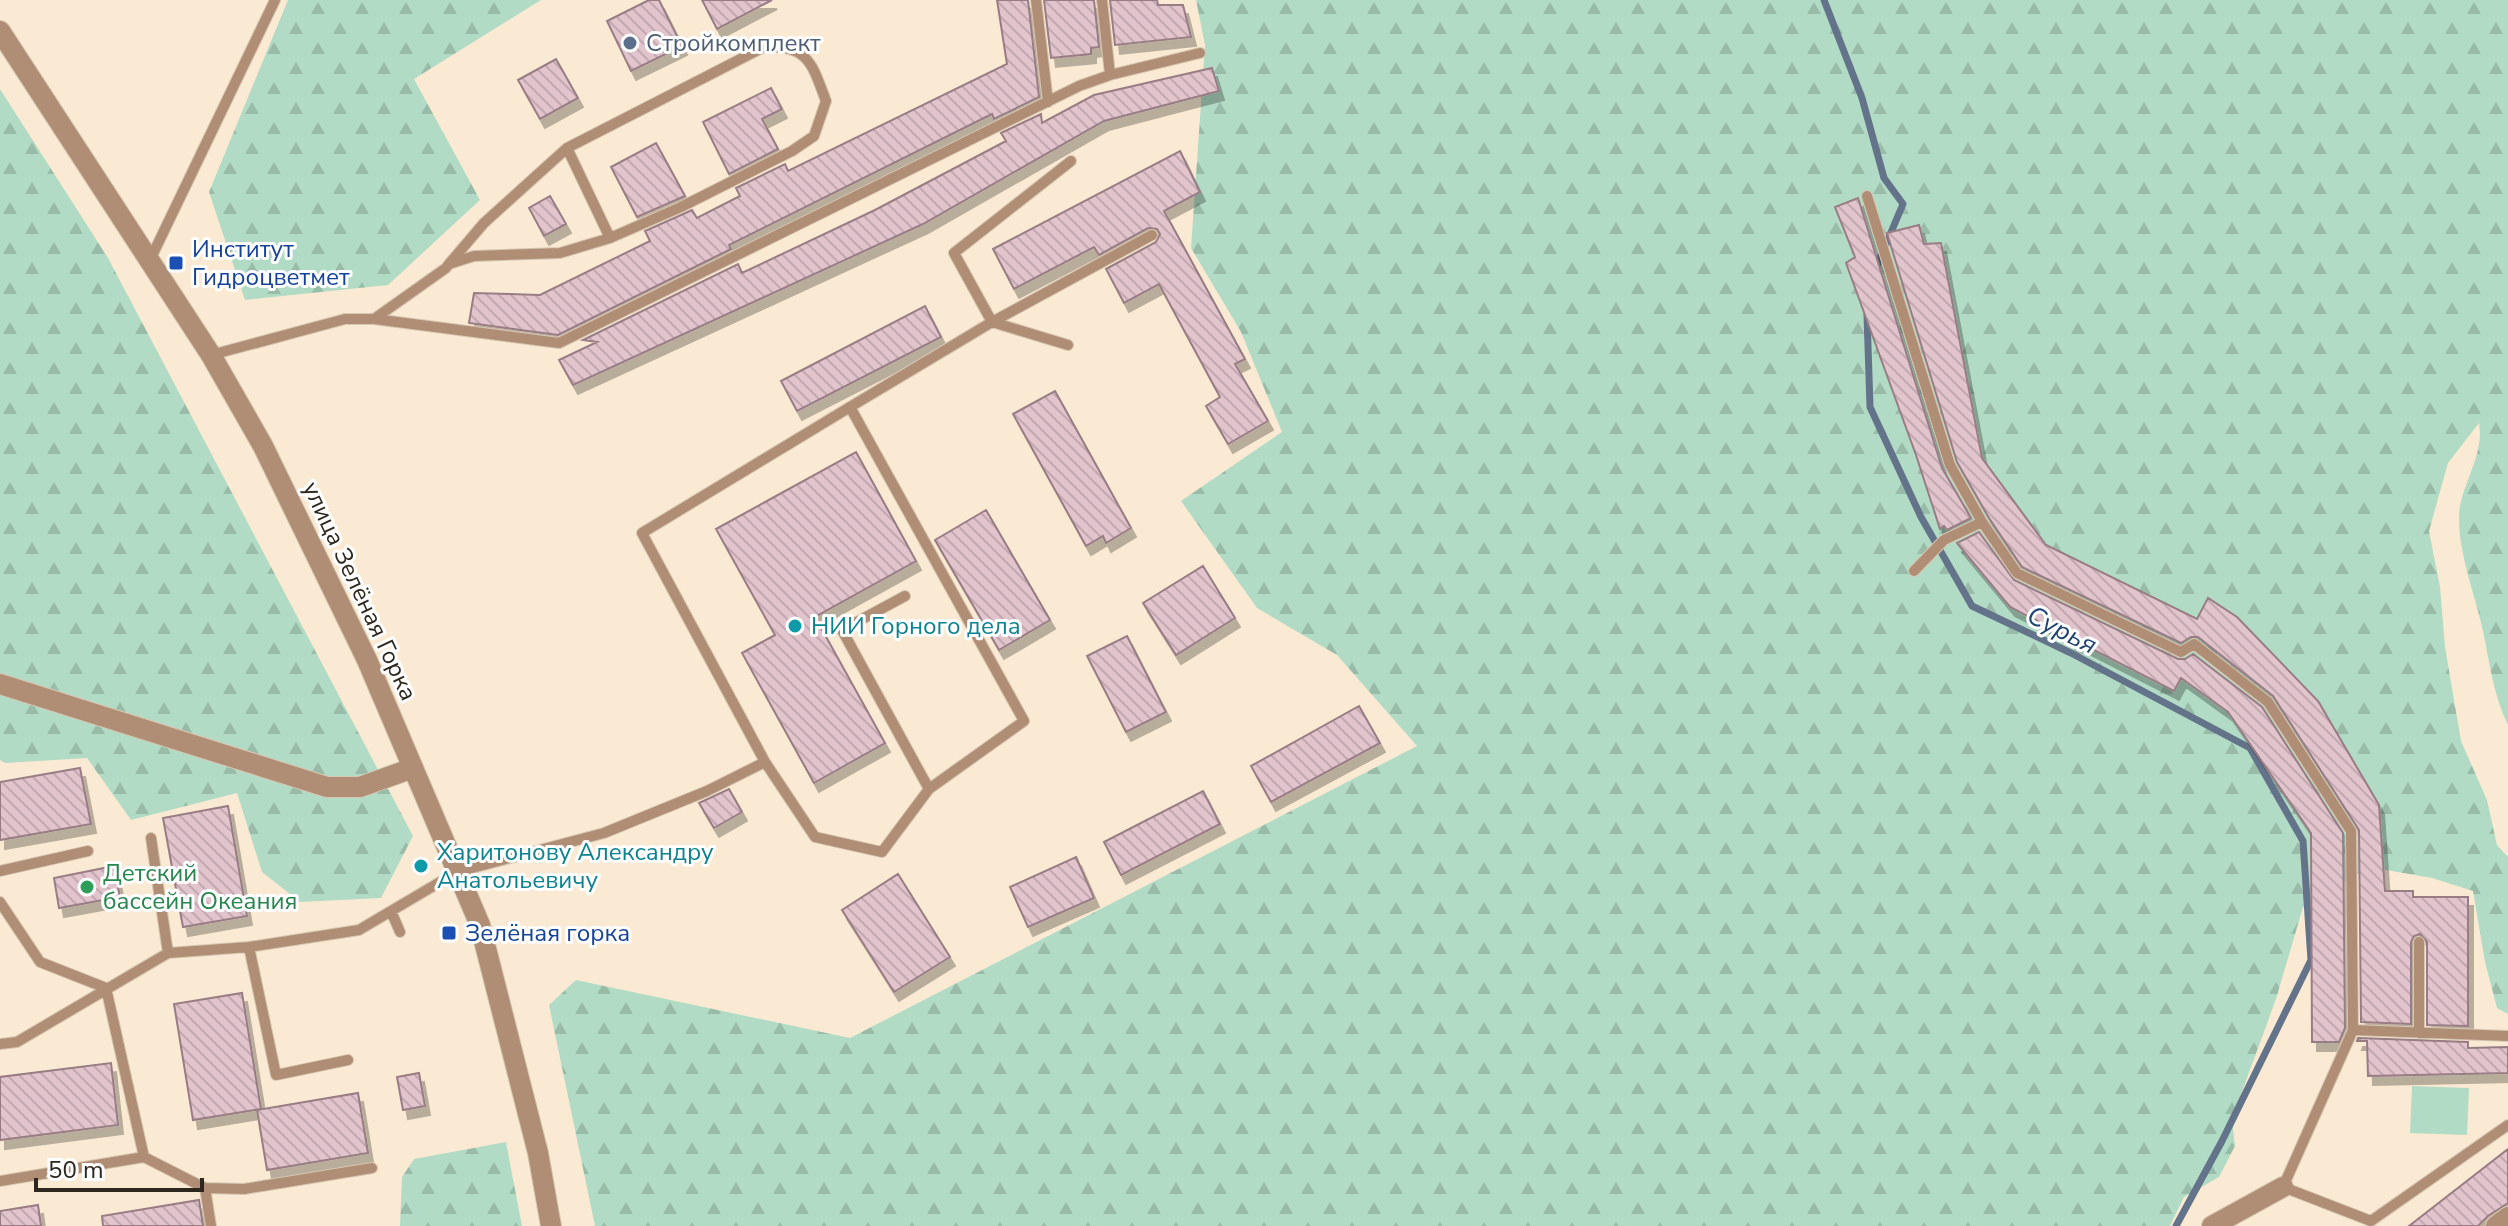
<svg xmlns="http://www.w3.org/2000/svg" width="2508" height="1226" font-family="'Nunito Sans',sans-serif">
  <defs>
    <pattern id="forest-firs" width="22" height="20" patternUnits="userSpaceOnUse" patternTransform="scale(2)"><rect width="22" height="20" fill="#b2dbc5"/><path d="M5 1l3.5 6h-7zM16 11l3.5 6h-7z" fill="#99bca9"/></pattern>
    <pattern id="building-back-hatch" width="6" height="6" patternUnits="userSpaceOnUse" patternTransform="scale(2)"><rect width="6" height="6" fill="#e2c4cd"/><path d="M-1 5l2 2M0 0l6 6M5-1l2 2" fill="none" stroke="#c2a8b0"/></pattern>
    <filter id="shadow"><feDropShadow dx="5" dy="9" stdDeviation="0" flood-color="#0004"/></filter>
  </defs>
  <rect width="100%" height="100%" fill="#fbead3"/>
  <path fill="#b2dbc5" d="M2412 1086 2469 1088 2467 1135 2410 1133Z"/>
  <path fill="url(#forest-firs)" d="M288 0H541L414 79 480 200 388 285 245 300 209 192Z
    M1196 0H2508V725C2493 695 2490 664 2483 631 2475 594 2459 556 2459 518 2459 486 2485 457 2479 423L2448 463 2429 531 2440 587 2445 647 2461 741 2487 800 2497 845 2508 857V1014L2497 1008 2485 962 2473 891 2432 878 2369 867 2303 907 2276 999 2232 1119 2235 1146 2219 1177 2184 1197 2170 1226H595L549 1005 576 980 850 1038 1417 746 1337 655 1257 608 1181 501 1282 432 1241 332 1191 248 1205 45Z
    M0 89 108 258 413 836 381 898 300 902 262 872 237 793 131 820 87 758 5 763 0 760Z
    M506 1142 522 1226H400L402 1177 414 1159Z"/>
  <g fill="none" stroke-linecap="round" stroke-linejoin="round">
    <path stroke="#63738a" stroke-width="7" d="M1824 0 1862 98 1884 178 1903 204 1876 268
      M1867 315 1870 407 1921 517 1972 606 2071 653 2250 748 2303 841 2311 960 2222 1141 2176 1226"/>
  </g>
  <path fill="url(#building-back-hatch)" stroke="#987d85" stroke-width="2" filter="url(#shadow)" d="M649 0H659L682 46 631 71 607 21Z
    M702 0H772L717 29Z
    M997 0H1028L1039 97 994 119 992 114 729 245 731 249 558 335 469 323 474 293 540 295 650 241 645 231 692 210 697 218 740 196 736 188 785 164 788 171 1007 64Z
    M1044 0H1094L1099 47 1091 48V54L1051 58Z
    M1110 0H1157L1158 5H1183L1191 37 1115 45Z
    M556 59 578 98 540 119 518 80Z
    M1212 68 1219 91 1104 121 923 224 573 385 559 360 597 342 583 340 738 264 742 273 875 210 1006 141 1001 133 1041 114 1042 123 1094 95Z
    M771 88 782 109 762 119 778 149 729 174 703 122Z
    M656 143 685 196 637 217 611 167Z
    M1180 151 1200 192 1164 211 1245 359 1235 364 1268 421 1228 444 1206 406 1220 397 1159 284 1124 303 1106 269 1156 242 1160 234 1157 229 1148 228 1099 255 1094 247 1014 289 993 249Z
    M550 196 566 224 544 236 529 208Z
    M1858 198 1942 468 1971 518 1947 530 1944 526 1940 529 1916 455 1846 263 1855 257 1835 207Z
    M1919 225 1924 244 1941 243 1982 458 2046 545 2197 619 2208 598 2237 617 2318 701 2379 805 2385 891H2413V897H2468V1026L2427 1025V942L2420 934 2414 936 2411 942V1024L2361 1022 2359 830 2273 696 2198 637H2191L2181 643 2022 567 1989 518 1957 462 1887 233Z
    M925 306 941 337 797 411 781 381Z
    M1055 391 1131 528 1106 543 1103 536 1086 546 1013 414Z
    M856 452 916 561 815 617 885 743 814 783 742 653 775 635 716 529Z
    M986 510 1050 620 999 650 935 540Z
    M1979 532 2014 580 2178 659H2185L2193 654 2262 707 2343 833 2345 1028 2339 1042H2312L2311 833 2228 712 2181 678 2174 691 2010 607 1957 543Z
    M1203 566 1235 618 1176 655 1143 603Z
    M1127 636 1166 712 1126 732 1087 656Z
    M1359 706 1380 743 1271 802 1251 766Z
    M80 768 91 824 0 840V782Z
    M729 789 742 812 714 828 699 803Z
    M1203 791 1220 824 1121 875 1104 842Z
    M228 806 247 916 183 927 163 818Z
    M1076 857 1094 898 1028 927 1010 887Z
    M114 866 120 897 59 908 54 878Z
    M898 874 950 957 894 992 842 910Z
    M242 993 261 1109 193 1120 174 1004Z
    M2358 1038 2468 1042V1048L2508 1047V1073L2368 1076 2367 1041H2357Z
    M111 1063 118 1125 0 1140V1077Z
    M419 1073 425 1106 403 1110 397 1077Z
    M358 1093 368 1153 267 1170 257 1110Z
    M2508 1149V1203L2488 1216 2478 1226H2409Z
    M199 1200 203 1226H103L102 1216Z
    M38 1205 41 1226H0V1211Z"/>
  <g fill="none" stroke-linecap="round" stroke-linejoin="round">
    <g stroke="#d6c7b2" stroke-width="12">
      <path id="service" d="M1036 0 1048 102
        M1110 75 1200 53
        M567 148 610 238
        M1867 196 1950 465 1982 522 2017 573 2181 652 2194 644 2268 702 2351 831 2353 1030
        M150 260 275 0
        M374 319 446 268 449 264 484 223 567 148 764 47C809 45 812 64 826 101L814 136 792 151 681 207 610 238 560 253 474 256 449 264
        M1068 345 992 322 1152 235
        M211 355 345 319H374L559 343 1079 86 1110 75 1102 0
        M850 407 992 322 954 253 1071 161
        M1914 571 1944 540 1982 522
        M905 596 842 630 929 789
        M151 838 168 953
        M0 871 88 851
        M0 902 40 962 106 988 144 1157 205 1188 211 1226
        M391 911 400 932
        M249 947 276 1075 348 1060
        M2419 1033V942
        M2508 1036 2353 1030 2283 1187 2371 1221 2508 1125
        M0 1044 17 1042 168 953 249 947 359 930 457 872 604 833 707 791 765 762 642 533 850 407 1024 721 929 789 882 852 815 837 765 762
        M0 1181 144 1157
        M205 1188 244 1189 372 1168"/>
    </g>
    <g stroke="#d6c7b2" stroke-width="22">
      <path id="minor" d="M0 684 327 787H360L413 768
        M2212 1226 2283 1187
        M2496 1226 2508 1217"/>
    </g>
    <g stroke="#d6c7b2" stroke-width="22">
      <path id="tertiary" d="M0 31 211 355 263 446 367 660 480 925 538 1153 551 1226"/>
    </g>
    <use href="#service" stroke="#b08e75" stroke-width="10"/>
    <use href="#minor" stroke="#b08e75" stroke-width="20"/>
    <use href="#tertiary" stroke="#b08e75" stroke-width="20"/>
  </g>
  <circle fill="#5c6f8a" stroke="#fff" stroke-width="3" cx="630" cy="43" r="8"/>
  <g fill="#1a4fb4" stroke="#fff" stroke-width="3">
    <rect x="168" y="255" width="16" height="16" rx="4"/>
    <rect x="441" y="925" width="16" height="16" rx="4"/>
  </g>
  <g fill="#0f9aa8" stroke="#fff" stroke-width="3">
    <circle cx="795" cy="626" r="8"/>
    <circle cx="421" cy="866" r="8"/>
  </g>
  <circle fill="#2e9e5b" stroke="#fff" stroke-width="3" cx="87" cy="887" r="8"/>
  <g text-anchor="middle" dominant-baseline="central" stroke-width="6" stroke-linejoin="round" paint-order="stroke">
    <g font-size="24" fill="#4e5e75" stroke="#fff" text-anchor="start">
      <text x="646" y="43">Стройкомплект</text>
    </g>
    <g font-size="24" fill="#164399" stroke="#fff" text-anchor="start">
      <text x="192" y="249">Институт<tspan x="192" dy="28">Гидроцветмет</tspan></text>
      <text x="465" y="933">Зелёная горка</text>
    </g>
    <g font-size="24" fill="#2d271e" stroke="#fff">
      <text transform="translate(360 591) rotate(65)">улица Зелёная Горка</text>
    </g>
    <g font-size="24" fill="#0d838f" stroke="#fff" text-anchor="start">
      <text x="811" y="626">НИИ Горного дела</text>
      <text x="437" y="852">Харитонову Александру<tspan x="437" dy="28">Анатольевичу</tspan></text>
    </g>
    <g font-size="24" fill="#27864d" stroke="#fff" text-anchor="start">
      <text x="103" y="873">Детский<tspan x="103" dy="28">бассейн Океания</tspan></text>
    </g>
    <g font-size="26" font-style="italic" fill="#1f4373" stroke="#fff">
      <text transform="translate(2062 630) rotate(27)">Сурья</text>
    </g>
  </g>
  <path d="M36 1178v12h166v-12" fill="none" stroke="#2d271e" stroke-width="4"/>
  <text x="48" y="1178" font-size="24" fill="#2d271e" stroke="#ffffff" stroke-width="6" paint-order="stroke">50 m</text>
</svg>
